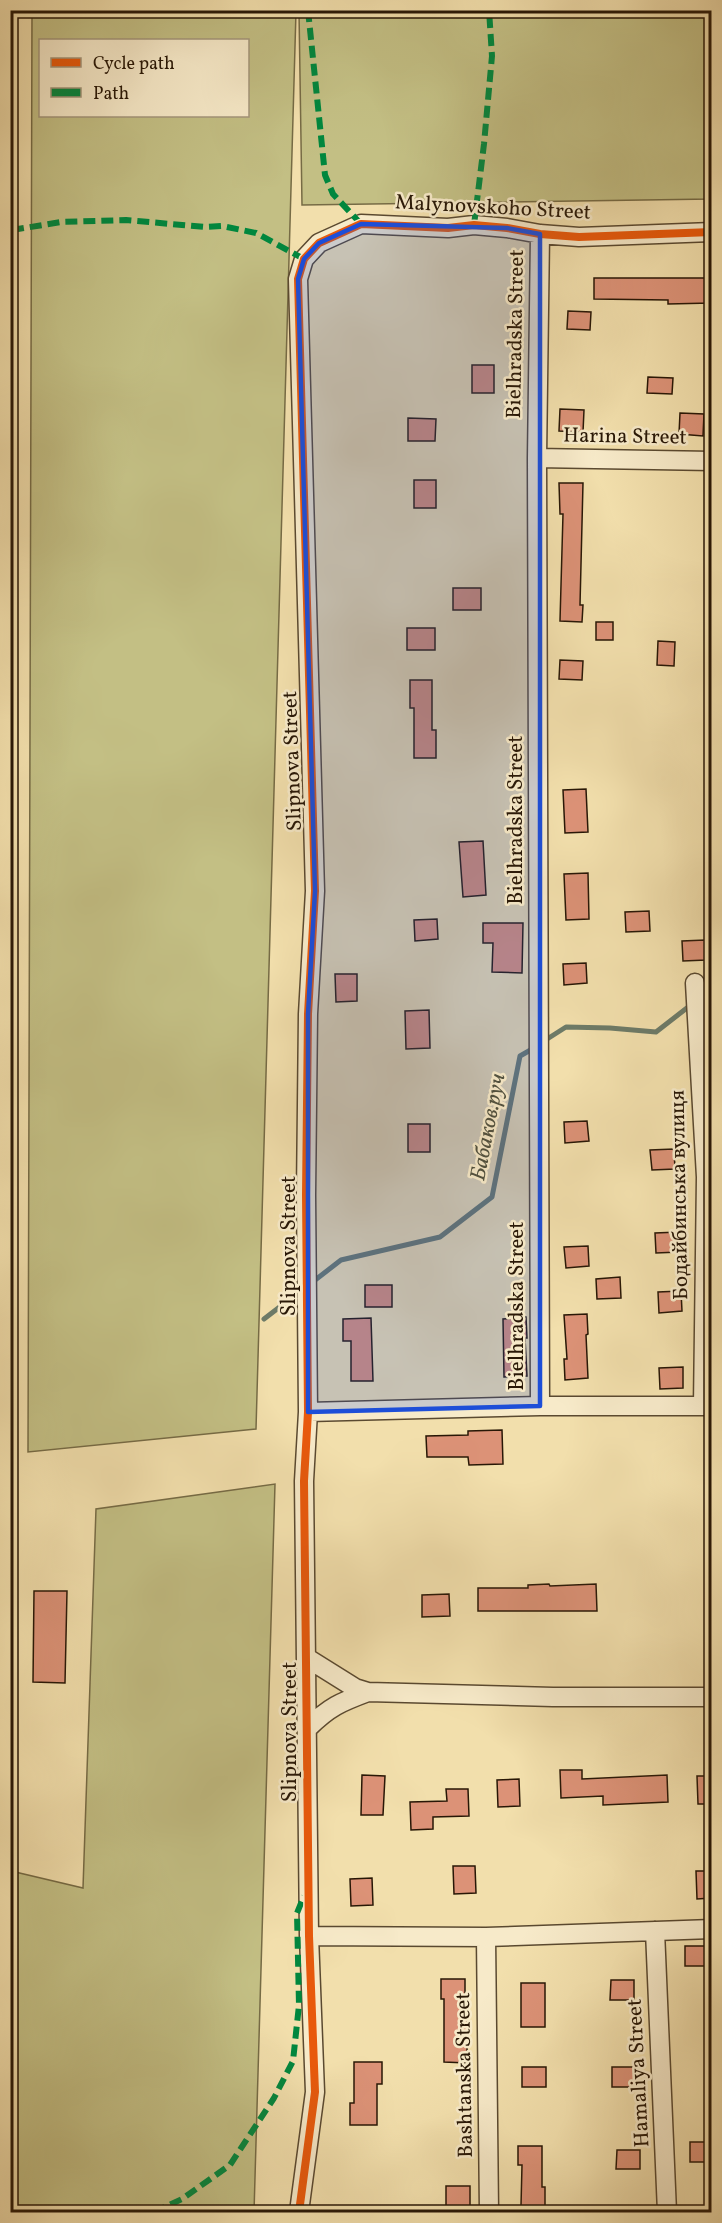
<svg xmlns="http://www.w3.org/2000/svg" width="722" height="2223" font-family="Vollkorn,serif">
  <rect width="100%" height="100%" fill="#f2dfac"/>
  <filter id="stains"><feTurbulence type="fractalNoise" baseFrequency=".00333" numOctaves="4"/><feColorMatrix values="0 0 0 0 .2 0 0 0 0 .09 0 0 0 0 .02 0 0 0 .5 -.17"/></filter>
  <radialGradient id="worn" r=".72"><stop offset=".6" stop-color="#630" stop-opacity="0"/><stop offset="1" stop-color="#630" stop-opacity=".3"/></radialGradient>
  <path fill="#c3bf84" stroke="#766b45" stroke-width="1.5" fill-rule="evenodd" d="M32 10 296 11 256 1429 28 1452ZM40 40H248V116H40Z
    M299 11H711V199L302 205Z
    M275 1484 254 2212H11V1871L83 1888 96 1509Z"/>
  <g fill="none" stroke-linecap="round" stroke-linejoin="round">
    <path stroke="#6d7b68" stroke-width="5" d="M702 996 712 980
      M544 1041 566 1027 610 1028 656 1032 692 1004
      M310 1284 341 1260 440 1237 492 1197 520 1056 534 1048
      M264 1319 303 1289"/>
  </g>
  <path fill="#dc9277" stroke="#281706" stroke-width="1.5" d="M594 278H711V303L668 304V300L594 299Z
    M568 311 591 312 590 330 567 329Z
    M472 365H494V393H472Z
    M648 377 673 378 672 394 647 393Z
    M560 409 584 410 583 432 559 431Z
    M680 413 704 414 703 436 679 434Z
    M408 418 436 419 435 441H408Z
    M414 480H436V508H414Z
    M559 483H583L580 605H583L582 622 560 621 563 514H560Z
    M453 588H481V610H453Z
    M596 622H613V640H596Z
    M407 628H435V650H407Z
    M658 641 675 642 674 666 657 665Z
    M560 660 583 661 582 680 559 679Z
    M410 680H432V730H436V758H414V708H410Z
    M586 789 588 832 565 833 563 790Z
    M483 841 486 895 463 897 459 842Z
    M588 873 589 919 566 920 564 874Z
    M649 911 650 931 626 932 625 912Z
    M437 919 438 939 415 941 414 920Z
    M483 923H523L522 973 492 972 493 943H483Z
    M705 940 706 960 683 961 682 941Z
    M586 963 587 983 564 985 563 964Z
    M335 974H357V1001L336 1002Z
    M429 1010 430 1048 406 1049 405 1011Z
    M587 1121 589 1141 565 1143 564 1122Z
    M408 1124H430V1152H408Z
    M674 1149 675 1169 652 1170 650 1150Z
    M679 1232V1252L656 1253 655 1233Z
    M588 1246 589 1266 566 1268 564 1247Z
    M620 1277 621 1298 597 1299 596 1279Z
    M365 1285H392V1307H365Z
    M681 1291 682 1311 659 1313 658 1292Z
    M587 1314 588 1334 586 1335 588 1378 565 1380 564 1359H567L564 1315Z
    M526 1317 527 1338H525L527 1376 504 1377 503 1319Z
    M371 1318 373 1381H351V1341H343V1319Z
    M683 1367V1388L660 1389 659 1368Z
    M502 1430 503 1464 469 1465 468 1457H427L426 1436 468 1435V1431Z
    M549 1584 550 1586 596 1584 597 1611H478V1588H528V1585Z
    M34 1591H67L65 1683 33 1682Z
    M449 1594 450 1616 422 1617V1595Z
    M560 1770H582V1779L667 1775 668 1802 603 1805V1796L561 1798Z
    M362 1775 385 1776 383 1815H361Z
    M697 1776H711V1804H698Z
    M519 1779 520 1806 498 1807 497 1780Z
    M446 1789H468L469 1816 433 1817V1829L411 1830 410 1802 447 1801Z
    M453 1866H475L476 1893 454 1894Z
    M696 1871H711V1898L697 1899Z
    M372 1878 373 1905 351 1906 350 1879Z
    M685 1946H709V1966H685Z
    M441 1979H465V2005H467V2063L444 2062V1999H441Z
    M611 1980H634V2000H610Z
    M521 1983H545V2027H521Z
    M354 2062H382V2084H377V2125H350V2103H354Z
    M522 2067H546V2087H522Z
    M612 2067H636V2087H612Z
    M690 2142H711V2162H690Z
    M518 2146H542V2187H545V2206H521L522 2165H518Z
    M617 2150H640V2169H616Z
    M446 2186H470V2206H446Z"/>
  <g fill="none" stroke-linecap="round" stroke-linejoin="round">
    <g stroke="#5a4930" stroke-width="21">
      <path id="minor" d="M537 458 712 461
        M695 983 706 1177 703 1406
        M540 1406 537 458 540 234
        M308 1412 540 1406H712
        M307 1658 355 1688 368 1692 553 1697H712
        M308 1728C329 1707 341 1702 368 1692
        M655 1931 667 2212
        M309 1936 486 1937 712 1929
        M486 1937 489 2212
        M299 2212 315 2092 309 1936 304 1481 308 1412 306 1195 308 1014 315 891 298 279 304 259 319 243 361 224 448 228 474 225 507 228 540 234 579 237 712 232"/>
    </g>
    <use href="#minor" stroke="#f7eac9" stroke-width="18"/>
    <path stroke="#00873e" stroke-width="6" stroke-dasharray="12 6" stroke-linecap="butt" d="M308 10 325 175 333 194 361 224
      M474 225 484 144 492 56 489 10
      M12 230 61 222 126 220 205 227 222 226 256 233 304 259
      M154 2212 182 2199 230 2165 274 2098 293 2061 299 2005 297 1913 304 1896"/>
    <g stroke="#f7eac9" stroke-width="11">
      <path id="cycleway" d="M299 2212 315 2092 309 1936 304 1481 308 1412 306 1195 308 1014 315 891 298 279 304 259 319 243 361 224 448 228 474 225 507 228 540 234 579 237 712 232"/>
    </g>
    <use href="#cycleway" stroke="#e8590c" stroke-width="8"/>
  </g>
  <path fill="#1d4ed8" fill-opacity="0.2" stroke="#1d4ed8" stroke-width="4.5" stroke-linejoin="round" d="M361 224 507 228 540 234V1406L308 1412V1014L315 891 298 279 304 259 319 243Z"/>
  <g text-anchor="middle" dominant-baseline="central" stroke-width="5" stroke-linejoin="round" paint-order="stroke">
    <g font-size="21" fill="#281706" stroke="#f7eac9">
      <text transform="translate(493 208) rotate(3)">Malynovskoho Street</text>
      <text transform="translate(516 334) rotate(-89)">Bielhradska Street</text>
      <text transform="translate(625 437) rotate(1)">Harina Street</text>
      <text transform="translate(293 761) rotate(-92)">Slipnova Street</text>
      <text transform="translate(516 820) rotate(-90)">Bielhradska Street</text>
      <text transform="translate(680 1195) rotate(-91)">Бодайбинська вулиця</text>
      <text transform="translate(289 1246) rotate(-90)">Slipnova Street</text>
      <text transform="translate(517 1306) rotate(-90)">Bielhradska Street</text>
      <text transform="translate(290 1732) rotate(-90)">Slipnova Street</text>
      <text transform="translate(639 2073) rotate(-93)">Hamaliya Street</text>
      <text transform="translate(465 2075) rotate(-91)">Bashtanska Street</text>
    </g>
    <g font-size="22" font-style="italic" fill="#50513f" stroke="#f7eac9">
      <text transform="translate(489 1127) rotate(-79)">Бабаков.руч</text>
    </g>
  </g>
  <rect width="722" height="2223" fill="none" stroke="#f2dfac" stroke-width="36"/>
  <rect x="12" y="12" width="698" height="2199" fill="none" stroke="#281706" stroke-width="3"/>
  <rect x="18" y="18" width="686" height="2187" fill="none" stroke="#281706" stroke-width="1.5"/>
  <rect x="39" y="39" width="210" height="78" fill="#f7eac9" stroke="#a4967b" stroke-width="1.5"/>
  <rect x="51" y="58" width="30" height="9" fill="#e8590c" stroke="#a4967b" stroke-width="1.5"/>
  <text x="93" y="69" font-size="18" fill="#281706">Cycle path</text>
  <rect x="51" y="88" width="30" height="9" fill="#00873e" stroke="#a4967b" stroke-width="1.5"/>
  <text x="93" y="99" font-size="18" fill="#281706">Path</text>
  <rect width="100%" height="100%" filter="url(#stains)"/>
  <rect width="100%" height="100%" fill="url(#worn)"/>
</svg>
